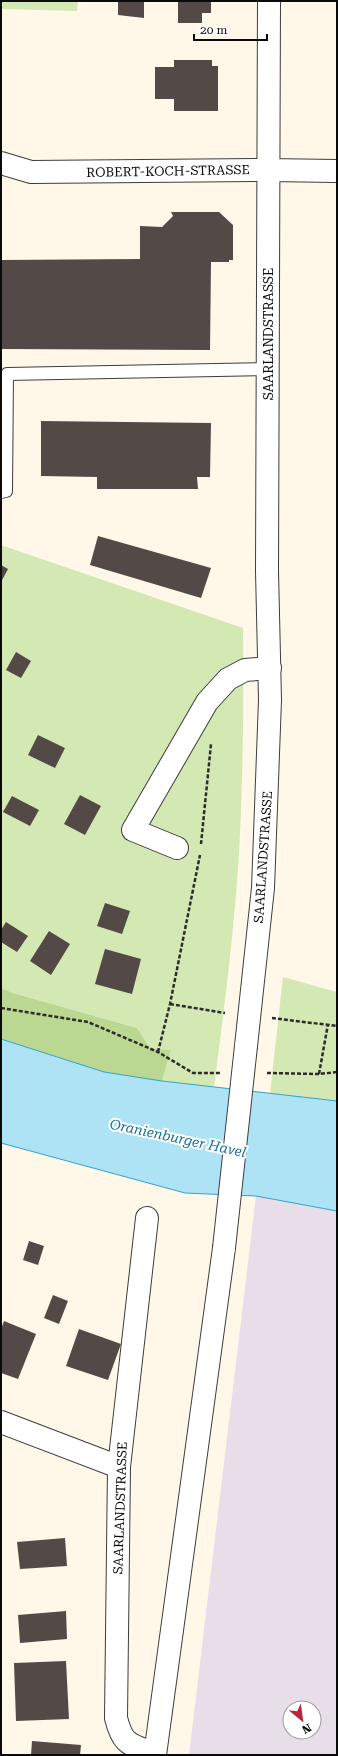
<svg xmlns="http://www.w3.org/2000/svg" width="338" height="1756" font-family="'Roboto Serif',serif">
  <rect width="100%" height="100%" fill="#fff8e8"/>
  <path fill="#e7deea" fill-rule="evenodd" d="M256 1196 337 1211V1755H189ZM290 1708H314V1732H290Z"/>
  <path fill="#d4e8b3" d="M1 1H78L77 11 1 9Z
    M1 545 243 628C244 703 243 779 239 855 234 933 224 1010 214 1087L162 1081 171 1050 150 1048 137 1028 13 993 1 988Z
    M283 977 337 992V1101L270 1094Z"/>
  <path fill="#bad892" d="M1 988 13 993 137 1028 150 1048 171 1050 162 1081 104 1072 1 1039Z"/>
  <path fill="#ade3f5" stroke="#35a1cc" d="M1 1039 104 1072 162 1081 337 1101V1211L256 1196 185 1193 1 1143Z"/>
  <path fill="#534a47" d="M118 1H144V18L118 15Z
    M178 1H211V13H202V23H178Z
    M174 60H212V66H218V111H174V99H155V67H174Z
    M171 212H219L233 225V260H229V262H211L210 350 1 349V260L140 259V226L162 227 173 216Z
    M41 421 211 423 210 477H197L198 489H97V477L41 476Z
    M98 536 211 568 201 598 90 565Z
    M1 565 8 569 1 582Z
    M16 652 31 661 21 678 6 670Z
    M38 735 65 748 55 768 28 755Z
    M80 795 101 806 85 835 64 824Z
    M12 796 39 810 30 826 3 812Z
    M105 903 130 911 122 934 97 926Z
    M6 922 28 936 17 952 1 942V930Z
    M49 931 70 944 51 975 30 961Z
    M105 949 141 959 132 994 95 984Z
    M29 1241 44 1246 38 1265 23 1260Z
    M53 1295 68 1301 59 1324 44 1318Z
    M4 1321 36 1334 18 1379 1 1373V1329Z
    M79 1329 121 1344 108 1380 66 1366Z
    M65 1538 67 1566 20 1569 17 1542Z
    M66 1611 67 1639 20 1643 18 1615Z
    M66 1661 69 1719 16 1721 14 1663Z
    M32 1741 81 1745 80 1755H31Z"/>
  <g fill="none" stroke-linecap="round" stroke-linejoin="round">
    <g stroke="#3d3d3d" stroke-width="14">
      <path id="service" d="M1 492 6 491 7 374 268 369"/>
    </g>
    <g stroke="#3d3d3d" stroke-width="24">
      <path id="minor" d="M1 163 31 172 268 170
        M177 848 133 830 207 702 228 679 245 670 270 668
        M147 1218 119 1467 116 1718C123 1746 130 1744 155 1754
        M1 1422 119 1467"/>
    </g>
    <g stroke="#3d3d3d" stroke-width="24">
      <path id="tertiary" d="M268 170 337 171
        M246 1046 263 888 270 700 267 571 269 1
        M155 1755 224 1248"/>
    </g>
    <path stroke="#2c2c2c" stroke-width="2.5" stroke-dasharray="4 2" stroke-linecap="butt" d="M201 844 211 744
      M170 1004 225 1013
      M1 1008 88 1022 158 1052 193 1073H220
      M272 1018 337 1026
      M158 1052 170 1004 200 855
      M267 1073 319 1074 337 1072
      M319 1074 328 1024"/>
    <use href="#service" stroke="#fff" stroke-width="12"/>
    <use href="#minor" stroke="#fff" stroke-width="22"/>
    <use href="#tertiary" stroke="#fff" stroke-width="22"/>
    <g stroke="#3d3d3d" stroke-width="24" stroke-linecap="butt">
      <path id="tertiary-bridge" d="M224 1248 246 1046"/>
    </g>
    <use href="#tertiary-bridge" stroke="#fff" stroke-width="22"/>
  </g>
  <g text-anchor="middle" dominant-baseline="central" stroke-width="4" stroke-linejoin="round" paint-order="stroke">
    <g font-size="13" fill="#0a0a0a" stroke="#fff">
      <text transform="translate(168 171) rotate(-1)">ROBERT-KOCH-STRASSE</text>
      <text transform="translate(268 334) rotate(-90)">SAARLANDSTRASSE</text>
      <text transform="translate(263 857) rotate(-86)">SAARLANDSTRASSE</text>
      <text transform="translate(120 1508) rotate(-88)">SAARLANDSTRASSE</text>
    </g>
    <g font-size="14" font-style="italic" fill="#166f9a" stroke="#fff">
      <text transform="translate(178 1138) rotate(12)">Oranienburger Havel</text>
    </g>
  </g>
  <rect width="338" height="1756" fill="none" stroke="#0a0a0a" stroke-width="4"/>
  <g transform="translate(302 1720) rotate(151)"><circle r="19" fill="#ffffff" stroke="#9d9d9d"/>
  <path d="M0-3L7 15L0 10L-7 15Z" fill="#b9243c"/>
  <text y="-6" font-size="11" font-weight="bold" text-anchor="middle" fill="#0a0a0a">N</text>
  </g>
  <path d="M194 34v6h73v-6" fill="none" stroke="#0a0a0a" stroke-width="2"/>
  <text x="200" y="34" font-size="12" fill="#0a0a0a" stroke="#ffffff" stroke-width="3" paint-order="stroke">20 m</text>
</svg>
